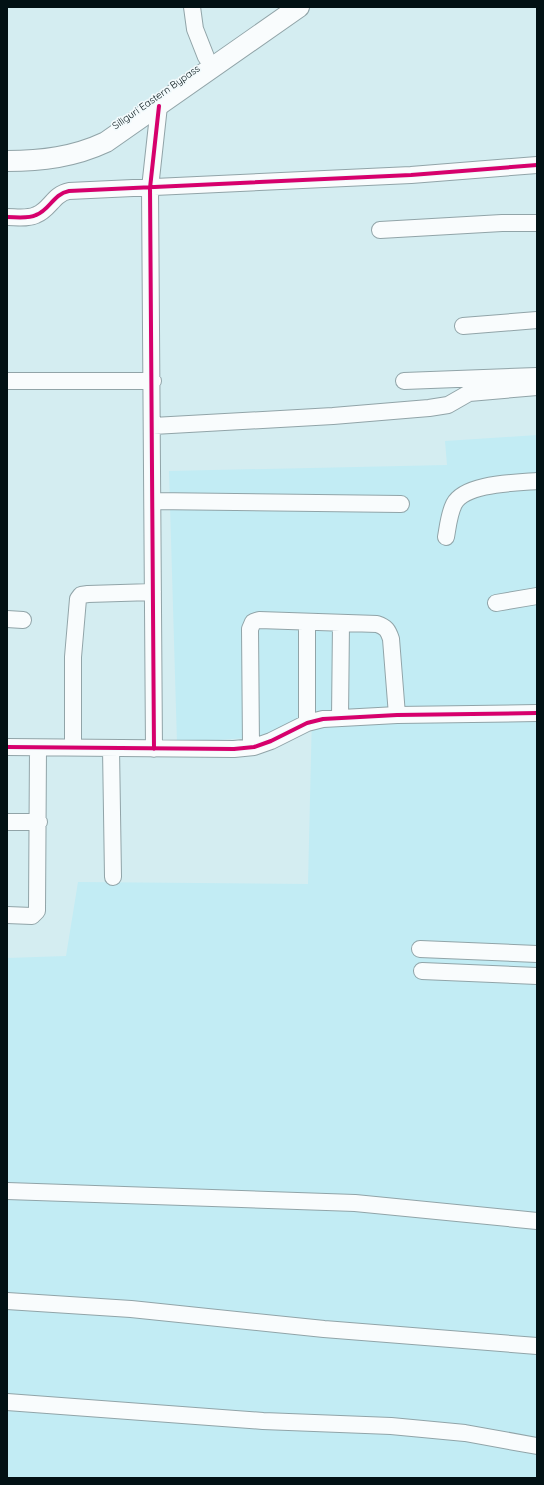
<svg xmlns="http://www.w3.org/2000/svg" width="544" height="1485" font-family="Quicksand,sans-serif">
  <rect width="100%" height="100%" fill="#d4edf1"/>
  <path fill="#c2ecf4" d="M537 435V1478H7V958L66 956 78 882 308 884 312 714 260 737 177 743 169 471 447 465 445 441Z"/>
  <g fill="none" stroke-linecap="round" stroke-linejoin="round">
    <g stroke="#91a4a8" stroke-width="18">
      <path id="minor" d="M192 7 195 29 206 57
        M7 217C16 217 28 219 36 215 50 210 53 194 69 191L411 175 537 165
        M380 230 502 223H537
        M463 326 537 320
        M7 381H153
        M404 381 537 376
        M153 426 333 416 429 408 448 405 469 393 537 387
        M153 501 401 504
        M446 537C448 526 449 514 454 504 465 483 516 483 537 481
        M496 603 537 596
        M7 619 23 620
        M307 622V723
        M340 718 341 623
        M7 747 234 749 254 747 271 741 307 723 323 719 397 715 537 713
        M251 747 250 629 253 622 259 620 377 624C386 627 388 630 391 639L397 715
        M73 748V657L78 599 81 595 88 594 153 592
        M111 748 113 877
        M154 749 150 188 159 106
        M7 822H39
        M7 915 32 916 37 911 38 748
        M420 949 537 954
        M422 971 537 976
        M7 1191 355 1203 537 1221
        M7 1301 131 1309 324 1329 537 1346
        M7 1402 263 1421 391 1426 465 1433 537 1446"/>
    </g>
    <g stroke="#91a4a8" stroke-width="22">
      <path id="major" d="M7 161C42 161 74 157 106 142L299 7"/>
    </g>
    <use href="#minor" stroke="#f9fcfd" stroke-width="16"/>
    <use href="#major" stroke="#f9fcfd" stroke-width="20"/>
    <g stroke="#f2fafc" stroke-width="6">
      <path id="cycleway" d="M7 217C16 217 28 219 36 215 50 210 53 194 69 191L411 175 537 165
        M7 747 234 749 254 747 271 741 307 723 323 719 397 715 537 713
        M154 749 150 188 159 106"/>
    </g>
    <use href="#cycleway" stroke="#d6006c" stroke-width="4"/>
  </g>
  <g text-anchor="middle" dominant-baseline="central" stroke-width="3.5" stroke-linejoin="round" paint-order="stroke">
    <g font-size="10" fill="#021114" stroke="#f2fafc">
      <text transform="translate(156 97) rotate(-35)">Siliguri Eastern Bypass</text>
    </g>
  </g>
  <rect width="544" height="1485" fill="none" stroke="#021114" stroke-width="16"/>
</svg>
